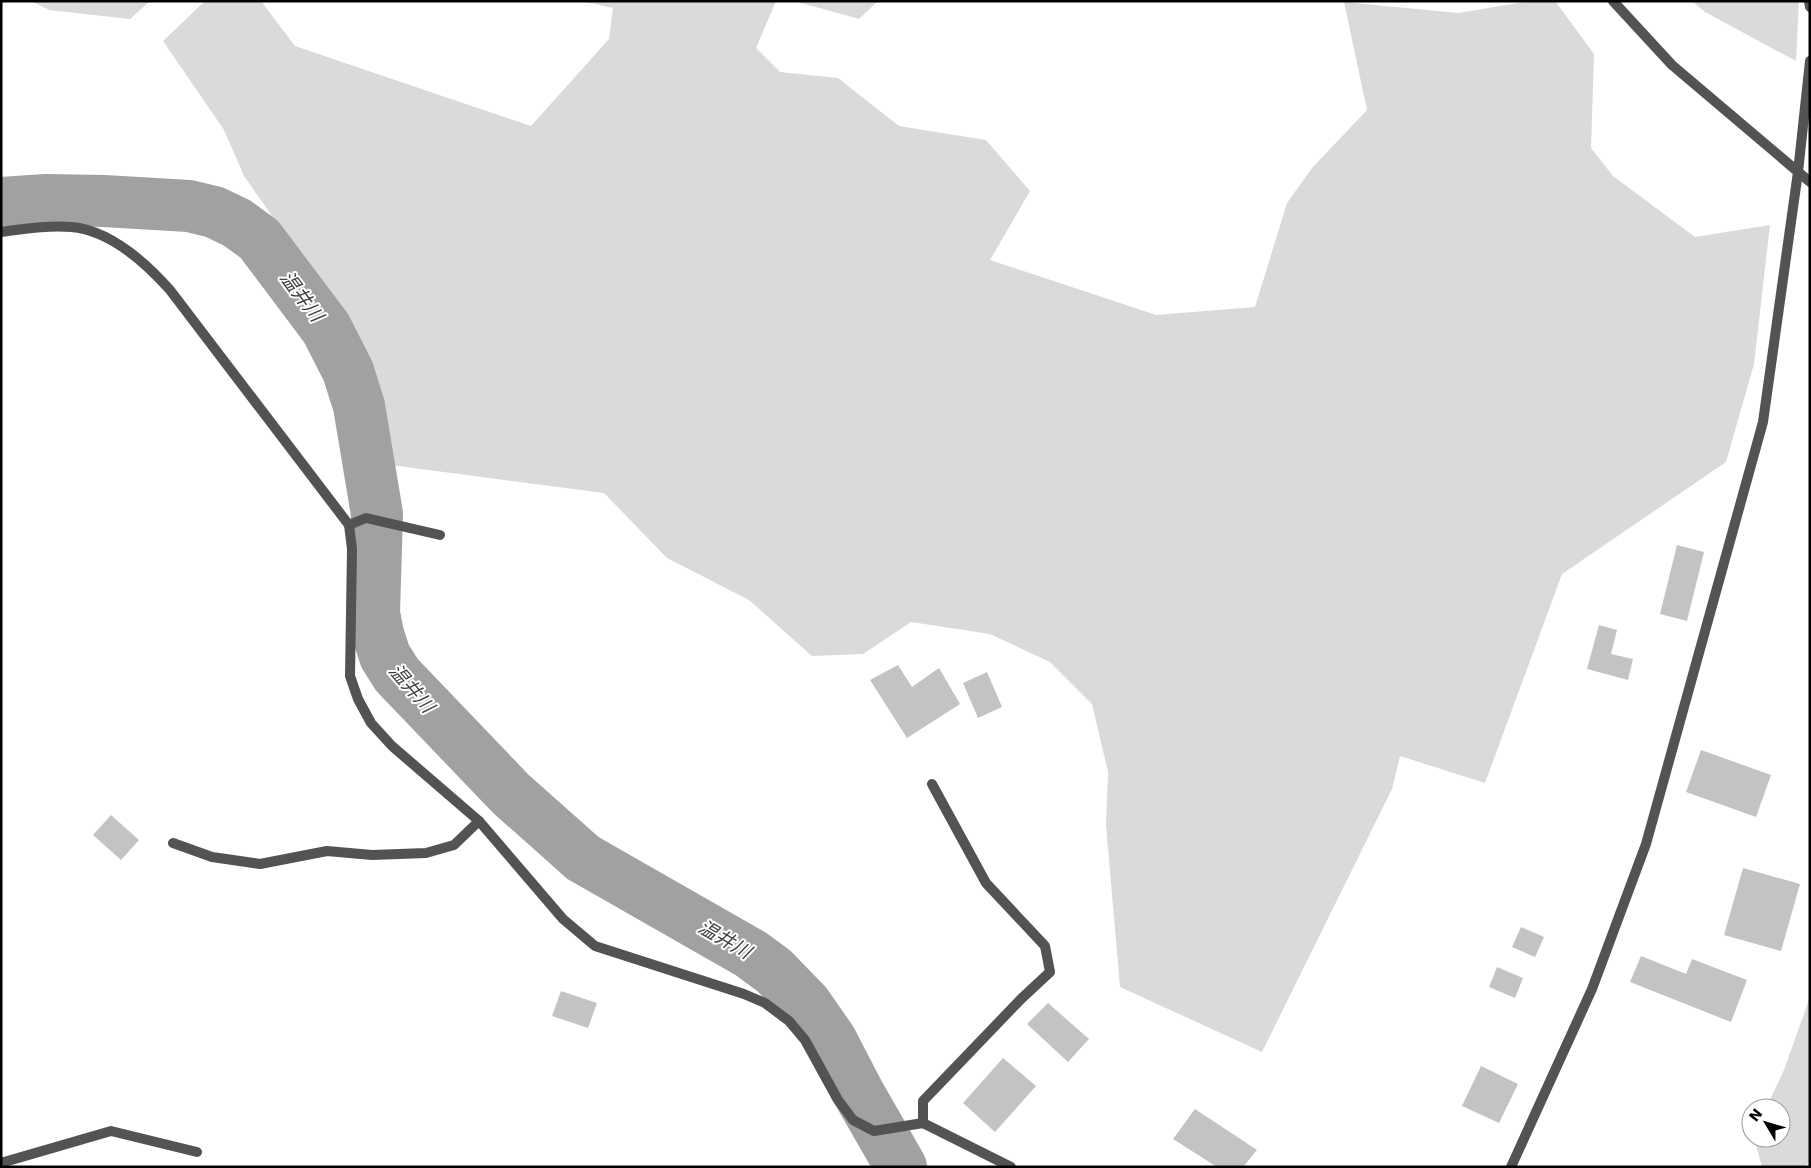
<svg xmlns="http://www.w3.org/2000/svg" width="1811" height="1168" font-family="'DejaVu Sans','Noto Sans JP',sans-serif">
  <rect width="100%" height="100%" fill="#fff"/>
  <path fill="#dadada" d="M31 1H150L130 19 49 10Z
    M205 1H261L295 46 531 126 609 39 613 8 581 1H776L756 48 780 72 838 78 899 126 986 140 1030 191 990 260 1156 315 1255 307 1287 203 1312 168 1367 110 1344 2 1458 13 1531 1H1555L1594 54 1591 148 1613 176 1695 237 1770 225 1754 364 1726 462 1562 574 1485 783 1400 756 1392 789 1262 1052 1120 987 1106 825 1108 772 1092 704 1050 662 990 634 911 622 863 654 812 656 749 600 667 558 604 493 383 464 379 406 331 300 244 176 224 130 163 41Z
    M794 1H878L859 19Z
    M1692 1H1799L1796 61 1705 12Z
    M1810 997V1163L1802 1167H1762L1754 1138H1781V1108H1766L1784 1070Z"/>
  <g fill="none" stroke-linecap="round" stroke-linejoin="round">
    <path stroke="#a1a1a1" stroke-width="52" d="M1 203 46 200 104 201 189 206 214 212 237 223 259 239 326 328 348 371 359 406 377 514 374 613 378 634 385 656 397 675 511 794 583 858 751 954 774 971 806 1004 831 1040 859 1094 901 1167"/>
  </g>
  <path fill="#c3c3c3" d="M1677 545 1704 552 1687 621 1660 614Z
    M1599 625 1617 630 1611 654 1633 659 1628 680 1587 669Z
    M898 665 912 687 939 668 960 704 907 738 870 680Z
    M987 672 1002 707 978 718 963 683Z
    M1701 750 1771 775 1756 817 1686 792Z
    M111 815 139 840 121 860 93 835Z
    M1743 868 1800 884 1781 951 1724 935Z
    M1521 927 1544 937 1535 957 1512 947Z
    M1641 956 1686 974 1692 959 1747 980 1731 1022 1630 982Z
    M1497 967 1523 978 1515 998 1489 987Z
    M561 991 597 1003 588 1028 552 1016Z
    M1048 1003 1089 1039 1068 1062 1027 1024Z
    M1003 1058 1036 1086 995 1132 963 1103Z
    M1481 1066 1518 1084 1499 1123 1462 1106Z
    M1195 1109 1257 1150 1243 1167H1217L1173 1139Z"/>
  <g fill="none" stroke-linecap="round" stroke-linejoin="round">
    <path stroke="#535353" stroke-width="10" d="M349 525 366 518 440 535
      M173 843 212 857 260 864 327 851 372 855 426 853 454 845 479 821"/>
    <path stroke="#535353" stroke-width="10" d="M1613 1 1672 65 1810 182
      M1809 1 1810 7
      M1 232C24 229 48 225 71 227 110 230 145 262 170 290L349 525 352 549 350 676 358 699 371 723 392 746 479 821 563 919 595 946 744 994 765 1003 789 1021 805 1040 838 1100 853 1120 874 1131 923 1123 1011 1167
      M923 1123V1101L1021 999 1050 972 1045 946 986 883 932 784
      M1 1163 111 1131 197 1152
      M1511 1167 1592 989 1646 844 1763 422 1798 172 1810 61"/>
  </g>
  <g text-anchor="middle" dominant-baseline="central" stroke-width="4" stroke-linejoin="round" paint-order="stroke">
    <g font-size="19" font-style="italic" fill="#424242" stroke="#fff">
      <text transform="translate(302 296) rotate(53)">温井川</text>
      <text transform="translate(412 688) rotate(49)">温井川</text>
      <text transform="translate(725 939) rotate(30)">温井川</text>
    </g>
  </g>
  <rect width="1811" height="1168" fill="none" stroke="#000000" stroke-width="5"/>
  <g transform="translate(1766 1123) rotate(308)"><circle r="24" fill="#ffffff" stroke="#999999"/>
  <path d="M0-4L9 19L0 12L-9 19Z" fill="#000000"/>
  <text y="-8" font-size="14" font-weight="bold" text-anchor="middle" fill="#000000">N</text>
  </g>
</svg>
